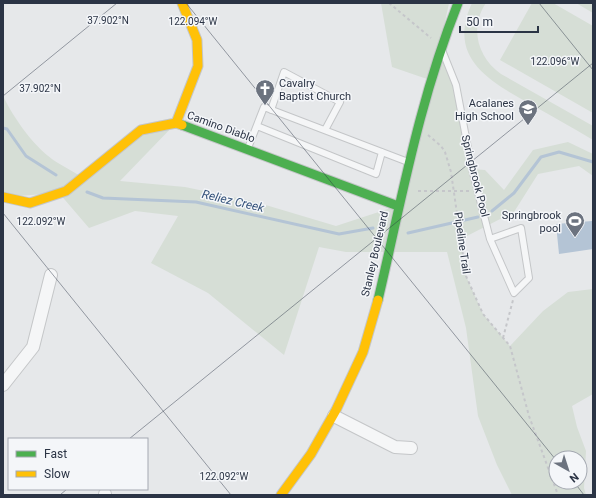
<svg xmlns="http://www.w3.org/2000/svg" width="596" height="498" font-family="Roboto,sans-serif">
  <rect width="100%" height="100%" fill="#e6e8ea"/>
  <path fill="#d6ded6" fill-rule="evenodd" d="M381 3H449L440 45 456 85 472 169 485 170 504 190 533 150 568 142 593 154V176L579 166 538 174 514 212 461 239 466 276 483 314 510 346 543 311 568 292 593 289V394L572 406 577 427 586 451 584 488 586 495H512L497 465 478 416 466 328 447 252H346L319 247 284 355 208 293 151 263 178 216 135 211 89 228 59 193 3 197V96C15 120 35 149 58 163 66 168 74 172 82 177L141 130 176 123 120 181 185 187 252 201 336 226 397 206 430 80 392 67ZM556 458H580V482H556Z
    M472 3H486C469 28 478 58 501 74L593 126V140C573 128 552 116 532 105 491 82 446 59 472 3Z
    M532 3H553L593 26V113L500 60Z
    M576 3H593V13Z"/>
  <path fill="#b4c4d5" d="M592 221 593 249 559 254 556 224Z"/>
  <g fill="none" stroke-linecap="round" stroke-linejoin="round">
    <path stroke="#b4c4d5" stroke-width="3" d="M3 128 7 129 26 156 56 175
      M87 192 103 198 196 202 339 234 373 228
      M492 211 514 193 541 157 559 152 593 162
      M408 233 478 217"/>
    <g stroke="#c4c6c8" stroke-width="8">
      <path id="lane" d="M442 50 456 85 472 169 490 239 514 293 529 278 521 228 490 239
        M271 110 284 72 340 102 325 130
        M257 126 376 174 382 152
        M248 148 264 107 408 162"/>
    </g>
    <g stroke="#c4c6c8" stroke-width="14">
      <path id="street" d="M3 385 33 347 51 275
        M334 416 395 447 411 448
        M105 495V494"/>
    </g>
    <g stroke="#c4c6c8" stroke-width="11">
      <path id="fast" d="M182 125 398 206
        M378 300C402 198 419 101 458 3"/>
    </g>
    <g stroke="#c4c6c8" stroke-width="11">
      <path id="slow" d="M176 123 198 66 197 40 182 3
        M3 197 30 203 66 191 141 130 176 123 182 125
        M281 495 311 454 336 410 363 352 378 300"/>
    </g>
    <path stroke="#c5c6ca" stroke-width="2" stroke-dasharray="3 3" stroke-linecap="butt" d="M389 3 431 38
      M428 135 441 146 445 152 451 172 466 276 483 314 510 346 529 416 558 495
      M418 191H469
      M503 338 513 300"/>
    <use href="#lane" stroke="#f5f6f7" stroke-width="6"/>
    <use href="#street" stroke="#f5f6f7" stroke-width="12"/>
    <use href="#fast" stroke="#4caf50" stroke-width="9"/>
    <use href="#slow" stroke="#ffc107" stroke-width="9"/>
  </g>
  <path fill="none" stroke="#2b3445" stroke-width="1" stroke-opacity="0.45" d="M186 3 556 460M539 3 593 70M3 96 117 3M3 213 231 495M129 439 593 63M574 482 584 495M60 495 67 489"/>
  <defs>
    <g id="church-pin" transform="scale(1)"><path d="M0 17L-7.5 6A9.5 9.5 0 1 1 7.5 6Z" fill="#6c737f" stroke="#f4f6f9"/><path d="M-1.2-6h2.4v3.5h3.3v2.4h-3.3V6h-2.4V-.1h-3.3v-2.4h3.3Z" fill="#fff"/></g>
    <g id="school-pin" transform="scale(1)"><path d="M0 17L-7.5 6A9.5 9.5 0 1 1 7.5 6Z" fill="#6c737f" stroke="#f4f6f9"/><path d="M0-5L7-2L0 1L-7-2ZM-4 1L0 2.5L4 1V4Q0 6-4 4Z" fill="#fff"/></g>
    <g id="stadium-pin" transform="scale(1)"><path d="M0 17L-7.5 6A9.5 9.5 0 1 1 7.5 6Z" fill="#6c737f" stroke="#f4f6f9"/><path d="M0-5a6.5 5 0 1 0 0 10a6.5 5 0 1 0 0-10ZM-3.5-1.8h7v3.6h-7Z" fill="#fff"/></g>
  </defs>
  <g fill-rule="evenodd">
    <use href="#church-pin" x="265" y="89"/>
    <use href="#school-pin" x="528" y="109"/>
    <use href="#stadium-pin" x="575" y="221"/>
  </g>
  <g text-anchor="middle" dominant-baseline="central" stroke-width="3" stroke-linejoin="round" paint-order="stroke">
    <g font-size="11" fill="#2b3445" stroke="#f4f6f9" text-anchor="end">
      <text x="279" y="83" text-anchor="start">Cavalry<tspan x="279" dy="13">Baptist Church</tspan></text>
      <text x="514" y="103">Acalanes<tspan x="514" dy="13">High School</tspan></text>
      <text x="561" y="215">Springbrook<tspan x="561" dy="13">pool</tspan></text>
    </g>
    <g font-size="11" fill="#2b3445" stroke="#f4f6f9">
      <text transform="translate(221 127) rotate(20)">Camino Diablo</text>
      <text transform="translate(475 176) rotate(76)">Springbrook Pool</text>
      <text transform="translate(462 243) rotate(82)">Pipeline Trail</text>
      <text transform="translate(375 254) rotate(-77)">Stanley Boulevard</text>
    </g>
    <g font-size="12" font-style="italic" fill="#34527a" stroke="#f4f6f9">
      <text transform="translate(233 201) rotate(13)">Reliez Creek</text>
    </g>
  </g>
  <g font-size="10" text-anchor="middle" fill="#2b3445" stroke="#f4f6f9" stroke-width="3" stroke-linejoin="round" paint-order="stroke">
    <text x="108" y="24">37.902°N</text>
    <text x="193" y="25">122.094°W</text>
    <text x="555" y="65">122.096°W</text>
    <text x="40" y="92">37.902°N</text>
    <text x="41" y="225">122.092°W</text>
    <text x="224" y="480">122.092°W</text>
  </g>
  <rect width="596" height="498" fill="none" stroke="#2b3445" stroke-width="8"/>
  <rect x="8" y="438" width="140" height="52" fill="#f4f6f9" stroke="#a4a8b1"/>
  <rect x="16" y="451" width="20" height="6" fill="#4caf50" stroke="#a4a8b1"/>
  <text x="44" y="458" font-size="12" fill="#2b3445">Fast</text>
  <rect x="16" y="471" width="20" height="6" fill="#ffc107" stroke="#a4a8b1"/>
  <text x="44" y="478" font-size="12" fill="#2b3445">Slow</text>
  <g transform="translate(568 470) rotate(141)"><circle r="19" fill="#f4f6f9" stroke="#a4a8b1"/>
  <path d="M0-3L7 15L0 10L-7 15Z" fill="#6c737f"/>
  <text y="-6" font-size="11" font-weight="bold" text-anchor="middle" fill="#2b3445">N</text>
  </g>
  <path d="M460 26v6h78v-6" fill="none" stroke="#2b3445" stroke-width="2"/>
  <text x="466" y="26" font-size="12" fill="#2b3445" stroke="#f4f6f9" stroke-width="3" paint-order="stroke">50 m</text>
</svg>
